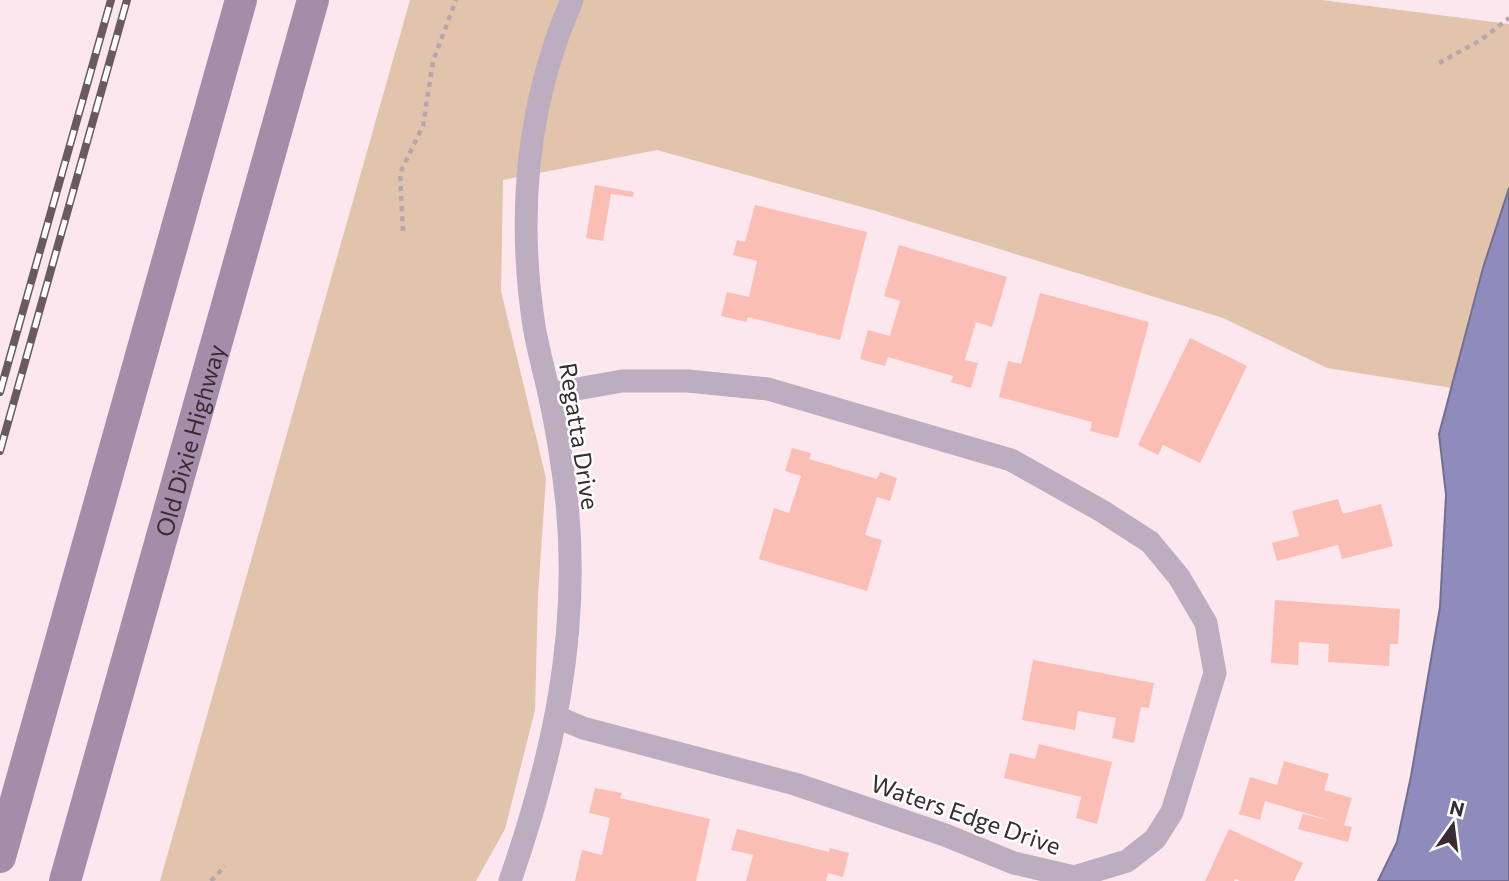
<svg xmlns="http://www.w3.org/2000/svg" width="1509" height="881" font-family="Commissioner,sans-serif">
  <rect width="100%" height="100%" fill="#fce7ee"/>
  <path fill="#e1c4ab" d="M410 0H1322L1509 24V188L1483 268 1452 388 1327 368 1223 318 876 211 657 150 503 180 501 291 546 478 538 595 535 710 505 829 476 881H160Z"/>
  <path fill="#8e8cbc" stroke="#746f92" stroke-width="2" d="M1509 188V881H1378L1397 842 1411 776 1440 607 1446 495 1439 434 1483 268Z"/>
  <path fill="#fbbeb5" d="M595 185 634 192 633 197 611 194 603 241 586 238Z
    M755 205 867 232 840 340 748 317 746 322 721 316 727 292 749 297 757 261 733 255 737 240 745 242Z
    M899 245 1007 277 992 327 976 322 965 360 978 363 971 388 951 382 953 376 888 357 885 366 860 359 868 330 890 336 900 301 884 296Z
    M1040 293 1149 322 1118 438 1090 431 1092 422 999 397 1008 361 1021 364Z
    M1190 338 1247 366 1200 463 1163 445 1158 455 1138 445Z
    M792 448 811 453 809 459 877 479 880 472 897 478 890 501 877 497 865 535 882 540 867 591 759 559 774 508 789 513 801 476 785 471Z
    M1338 499 1343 514 1381 504 1393 546 1342 559 1338 545 1277 561 1272 543 1299 536 1292 511Z
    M1275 600 1400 609 1398 644H1390L1389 666 1328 662 1329 644 1299 642 1298 665 1271 663Z
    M1033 660 1154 683 1149 708 1141 707 1134 743 1112 738 1116 718 1078 711 1075 730 1022 720Z
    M1039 744 1112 762 1097 824 1076 818 1081 797 1004 778 1010 753 1035 759Z
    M1284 761 1329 774 1324 790 1352 798 1344 825 1352 827 1348 842 1298 829 1303 814 1332 821 1265 801 1260 820 1239 814 1250 777 1277 785Z
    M595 788 622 793 620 798 710 819 696 881H575L582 850 602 855 610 818 589 813Z
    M737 829 829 852 830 848 849 853 843 877 828 873 826 881H746L753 855 731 850Z
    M1229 829 1303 863 1294 881H1240L1235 879 1234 881H1205Z"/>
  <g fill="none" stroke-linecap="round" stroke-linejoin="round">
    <path stroke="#b9a6ad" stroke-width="4.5" stroke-dasharray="5 5" stroke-linecap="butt" d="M1439 63 1481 40 1509 18
      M403 231 400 173 423 126 433 61 456 0
      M211 881 225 866"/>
    <path stroke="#bcadc0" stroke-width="23" d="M549 394 622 381H688L768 389 1011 460 1102 511 1150 542 1179 577 1206 623 1215 673 1172 812 1155 839 1127 861 1074 877 1014 863 945 835 795 784 583 728 557 717
      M510 881C553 757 580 635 567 503 563 466 557 429 549 393 544 371 538 349 534 326 517 215 527 103 572 0"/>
    <g stroke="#a48da9" stroke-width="32">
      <path d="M0 857 241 0"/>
      <path id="s1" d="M65 881 313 0"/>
    </g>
    <g stroke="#695a5f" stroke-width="8">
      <path id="rail" d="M0 392 111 0
        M0 451 127 0"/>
    </g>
    <use href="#rail" stroke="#fff" stroke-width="5" stroke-dasharray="16" stroke-linecap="butt"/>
  </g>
  <g text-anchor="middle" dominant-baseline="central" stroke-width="5" stroke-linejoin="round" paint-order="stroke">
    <g font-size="24" fill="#392c31" stroke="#fff">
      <text transform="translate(580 436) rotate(81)">Regatta Drive</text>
      <text stroke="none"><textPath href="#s1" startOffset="458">Old Dixie Highway</textPath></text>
      <text transform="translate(966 814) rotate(19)">Waters Edge Drive</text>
    </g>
  </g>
  <g transform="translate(1453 825) rotate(14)" stroke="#ffffff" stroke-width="5" paint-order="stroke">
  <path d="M0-5L12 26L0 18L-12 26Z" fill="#392c31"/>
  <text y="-10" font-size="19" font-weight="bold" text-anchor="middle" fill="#392c31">N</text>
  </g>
</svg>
